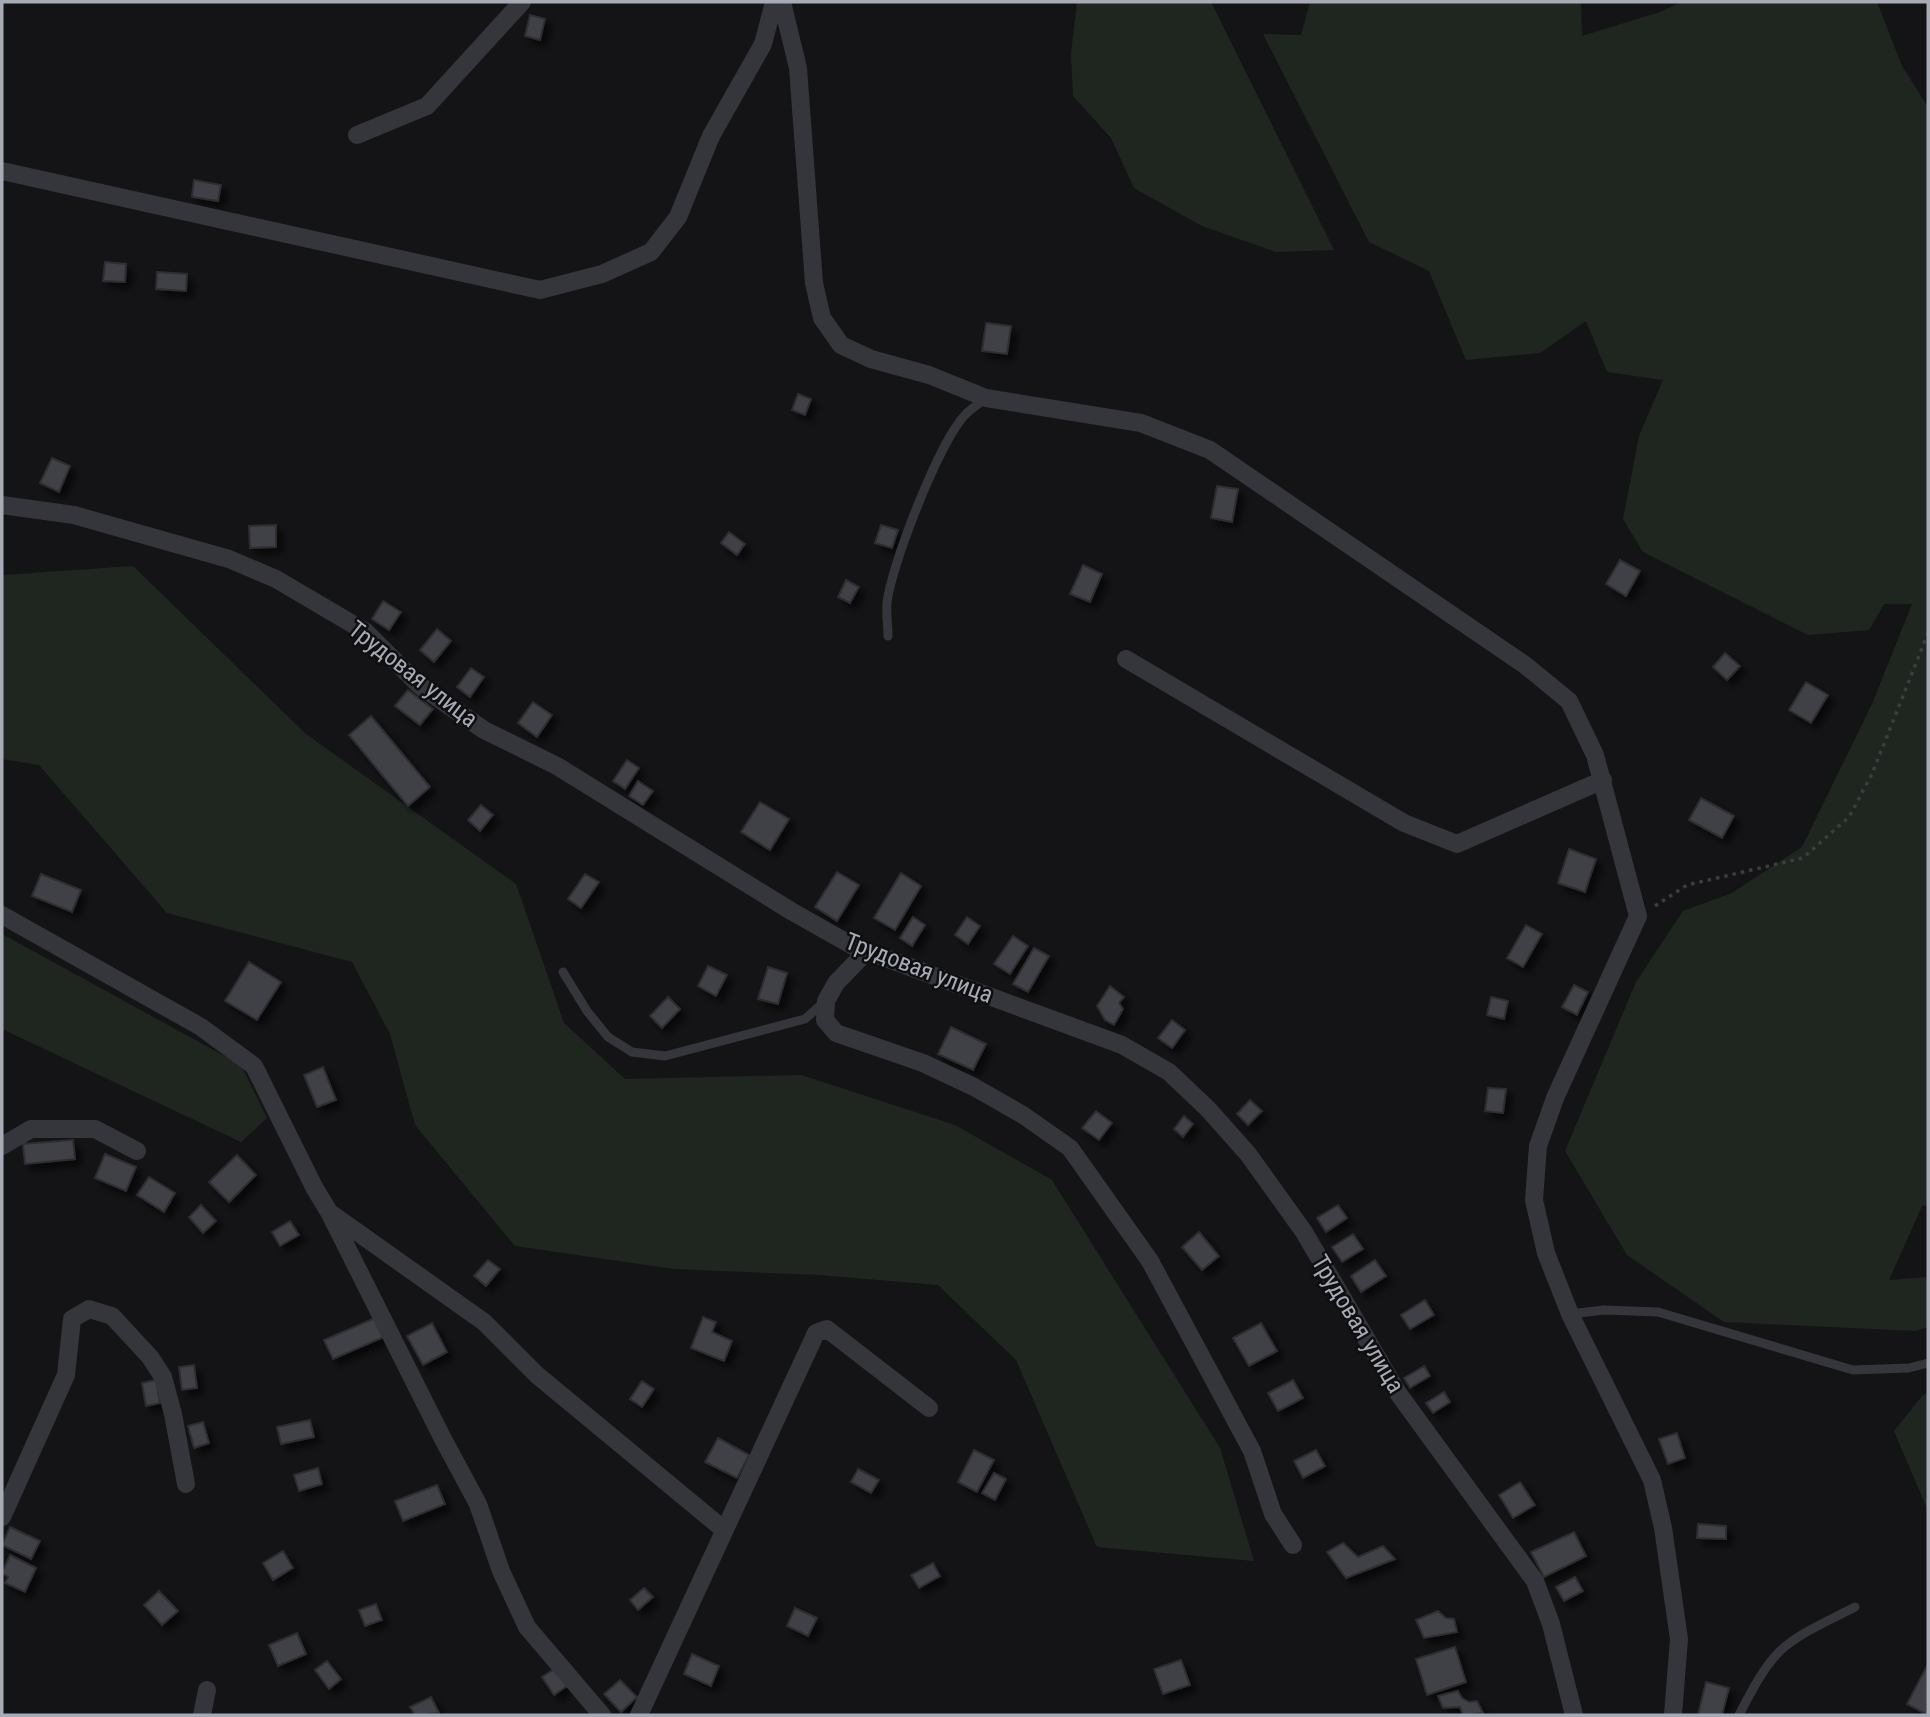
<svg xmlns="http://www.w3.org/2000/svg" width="1930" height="1717" font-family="'Roboto Condensed',sans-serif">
  <defs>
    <filter id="shadow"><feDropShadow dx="6" dy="6" stdDeviation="3.5" flood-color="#0009"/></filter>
  </defs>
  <rect width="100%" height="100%" fill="#141416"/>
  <path fill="#1f2620" d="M1077 2H1211L1334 250 1276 252 1202 226 1134 188 1111 138 1073 96 1071 53Z
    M1310 2H1581L1582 36 1660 12 1681 2H1877L1902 66 1928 107V1205L1922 1206 1889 1280 1928 1277V1327L1915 1331 1724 1322 1627 1255 1565 1151 1636 982 1683 911 1732 893 1802 847 1872 704 1912 604H1884L1869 630 1808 635 1643 552 1623 519 1639 436 1663 380 1607 372 1586 321 1540 353 1466 360 1429 271 1369 242 1263 34 1301 35Z
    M133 566 306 734 516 884 564 1023 625 1079 801 1075 955 1125 1052 1180 1220 1448 1254 1561 1097 1547 1016 1360 938 1285 819 1275 674 1269 515 1246 415 1125 390 1034 352 962 167 913 39 765 2 759V575Z
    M2 934 241 1065 267 1118 241 1142 2 1029Z
    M1928 1393V1511L1894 1431 1922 1396Z"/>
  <path fill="#414146" stroke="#2e2e32" stroke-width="2" filter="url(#shadow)" d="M530 15 545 19 540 40 525 36Z
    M194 180 221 185 218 201 192 197Z
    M105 262 126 264 125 282 103 281Z
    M157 272 187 274 186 291 156 289Z
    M986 323 1011 326 1007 354 982 351Z
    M798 394 811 399 805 415 792 410Z
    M52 458 70 466 59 492 40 483Z
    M1217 486 1238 489 1232 522 1211 518Z
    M276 525V547L250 548 249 526Z
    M881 525 898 530 892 548 875 543Z
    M729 532 745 544 737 555 721 543Z
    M1620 560 1640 571 1626 596 1606 584Z
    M1083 565 1102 574 1090 602 1070 594Z
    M846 580 859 587 850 603 838 597Z
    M383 601 401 612 389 630 372 619Z
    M437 629 451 641 434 662 420 650Z
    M1725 653 1740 666 1727 680 1713 667Z
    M471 668 484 677 470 697 457 687Z
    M1806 682 1828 695 1811 723 1789 710Z
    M408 690 433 709 420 725 395 706Z
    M533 702 552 715 537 737 518 723Z
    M371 716 430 787 408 806 349 735Z
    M627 760 639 768 625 789 613 781Z
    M638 781 653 791 643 805 629 796Z
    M1701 798 1734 816 1722 838 1689 820Z
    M760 802 789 819 770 850 741 832Z
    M481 805 493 815 480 831 468 820Z
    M1569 849 1596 859 1585 892 1558 883Z
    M837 872 859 885 837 921 815 907Z
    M901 873 921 886 895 930 874 918Z
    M41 874 81 890 72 912 32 896Z
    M585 874 599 882 581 908 568 899Z
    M913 917 925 925 912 946 900 938Z
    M967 917 980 926 968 944 955 935Z
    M1526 925 1542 934 1523 967 1507 958Z
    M1013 936 1028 946 1010 974 994 964Z
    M1034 948 1049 956 1028 992 1013 984Z
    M249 962 281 982 257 1020 225 1001Z
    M708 966 727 975 716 996 698 986Z
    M768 967 787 973 778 1004 758 999Z
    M1574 985 1588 992 1577 1015 1562 1007Z
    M1110 986 1124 997 1119 1003 1123 1009 1114 1025 1105 1020 1097 1006Z
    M668 997 680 1009 662 1028 650 1016Z
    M1491 997 1508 1001 1504 1019 1487 1015Z
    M1172 1020 1185 1030 1172 1048 1158 1038Z
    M951 1027 986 1044 973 1070 938 1054Z
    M323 1067 336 1100 317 1107 304 1075Z
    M1488 1088 1506 1089 1503 1113 1485 1111Z
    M1250 1100 1262 1111 1248 1125 1237 1114Z
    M1096 1111 1112 1123 1099 1140 1082 1128Z
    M1184 1116 1193 1124 1183 1137 1174 1129Z
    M73 1140 75 1159 25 1164 23 1144Z
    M105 1154 136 1167 126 1191 95 1178Z
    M237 1155 256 1175 229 1202 209 1182Z
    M149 1177 175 1193 164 1212 137 1195Z
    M201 1205 216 1221 203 1233 189 1217Z
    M1338 1205 1347 1218 1326 1232 1317 1218Z
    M290 1221 299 1235 280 1246 272 1232Z
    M1199 1232 1219 1256 1202 1270 1182 1247Z
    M1353 1234 1363 1249 1342 1262 1332 1247Z
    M488 1260 500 1269 486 1286 474 1276Z
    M1375 1260 1386 1276 1361 1292 1351 1276Z
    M1425 1300 1434 1315 1410 1329 1401 1315Z
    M703 1317 716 1322 712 1332 732 1341 724 1361 691 1348Z
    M375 1318 384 1337 333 1359 324 1340Z
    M432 1323 447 1352 423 1365 407 1336Z
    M1261 1323 1277 1351 1249 1366 1233 1338Z
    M194 1365 197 1388 182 1390 179 1367Z
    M1424 1366 1430 1376 1410 1388 1404 1378Z
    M156 1380 160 1403 146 1406 142 1383Z
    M1293 1380 1303 1398 1278 1411 1268 1393Z
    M642 1381 654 1389 642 1407 630 1399Z
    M1444 1392 1450 1402 1433 1413 1426 1403Z
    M310 1420 314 1437 281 1444 277 1427Z
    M203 1422 209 1443 194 1448 188 1426Z
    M1677 1433 1685 1458 1668 1464 1659 1439Z
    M718 1438 749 1455 737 1478 705 1462Z
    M974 1450 994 1460 977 1492 958 1482Z
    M1316 1450 1325 1466 1303 1478 1294 1461Z
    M318 1468 322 1484 299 1491 294 1475Z
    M858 1469 879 1480 871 1493 851 1482Z
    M994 1473 1006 1479 995 1500 982 1493Z
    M1520 1482 1535 1505 1513 1518 1499 1495Z
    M437 1485 445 1504 403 1521 395 1501Z
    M1698 1524 1726 1526V1539L1697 1538Z
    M10 1527 40 1541 31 1559 2 1545Z
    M1574 1532 1586 1556 1544 1577 1531 1552Z
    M1343 1543 1358 1557 1383 1546 1395 1559 1346 1578 1327 1552Z
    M283 1551 293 1568 273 1580 263 1563Z
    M10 1555 36 1568 25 1592 5 1583 8 1577 2 1573Z
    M933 1563 940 1576 919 1588 911 1575Z
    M1575 1577 1583 1591 1564 1601 1556 1587Z
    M644 1588 653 1597 638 1610 630 1600Z
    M159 1591 178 1611 162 1625 144 1605Z
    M376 1604 382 1620 365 1626 359 1610Z
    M795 1608 817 1618 808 1636 787 1626Z
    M1438 1611 1446 1618 1454 1619 1457 1632 1424 1638 1416 1620Z
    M297 1633 306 1654 278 1666 269 1645Z
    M1455 1647 1466 1682 1427 1695 1416 1659Z
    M692 1654 719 1666 711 1686 684 1674Z
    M1181 1660 1190 1685 1163 1694 1154 1669Z
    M327 1661 341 1679 329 1689 315 1670Z
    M1928 1664V1715L1907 1704Z
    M556 1668 567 1686 554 1695 542 1677Z
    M620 1680 637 1697 621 1712 604 1694Z
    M1706 1682 1729 1688 1722 1715H1698Z
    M1458 1691 1462 1698 1469 1702 1477 1701 1483 1713 1463 1715 1460 1707 1443 1708 1438 1696Z
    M431 1697 439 1713 415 1715 410 1707Z"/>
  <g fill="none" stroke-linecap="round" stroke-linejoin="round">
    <path stroke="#3c3d42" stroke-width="3.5" stroke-dasharray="3.5 5" stroke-linecap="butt" d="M1655 906 1687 885 1803 858 1849 817 1872 774 1928 633"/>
    <path stroke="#35363b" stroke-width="9" d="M888 636C888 625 886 614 887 603 891 566 939 442 965 415 970 409 979 404 986 398
      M563 972 587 1011 608 1037 632 1052 665 1056 805 1019 824 1002
      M1570 1314 1604 1310 1658 1312 1853 1370 1909 1368 1928 1363
      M1739 1715C1750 1694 1762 1669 1780 1651 1799 1633 1832 1619 1855 1607"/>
    <path stroke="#35363b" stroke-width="18" d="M782 2 798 68 814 283 822 318 841 345 871 359 929 375 986 398 1141 423 1210 450 1525 665 1569 701 1595 755 1638 916 1555 1098 1538 1146 1534 1200 1546 1253 1570 1314 1652 1480 1663 1528 1679 1639 1673 1715
      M357 135 427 106 522 2
      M2 171 540 290 602 274 651 252 678 217 711 136 763 44 774 2
      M2 505 74 515 229 559 276 579 366 632 419 685 484 730 557 766 791 911 853 946 1122 1045 1169 1072 1208 1109 1248 1154 1304 1232 1398 1393 1535 1581 1551 1624 1574 1715
      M1126 659 1404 823 1457 844 1603 780
      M2 915 201 1027 254 1066 314 1187 329 1212 484 1322 537 1375 723 1529
      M867 951 836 983 826 1001 825 1020 836 1033 923 1063 974 1087 1023 1115 1070 1148 1150 1261 1252 1451 1273 1514 1293 1545
      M2 1146 31 1129H95L137 1151
      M330 1214 443 1439 478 1504 501 1571 527 1627 602 1715
      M2 1517 66 1375 72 1319 89 1309 112 1316 150 1357 163 1377 173 1414 186 1484
      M202 1715 207 1690
      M639 1715 816 1333 827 1329 929 1408"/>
  </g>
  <g text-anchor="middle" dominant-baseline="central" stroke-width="5" stroke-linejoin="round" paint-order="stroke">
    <g font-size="24" fill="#a7abb6" stroke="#0f0f11">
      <text transform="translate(413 674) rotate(38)">Трудовая улица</text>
      <text transform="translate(919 968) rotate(21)">Трудовая улица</text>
      <text transform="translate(1358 1324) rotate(59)">Трудовая улица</text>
    </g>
  </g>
  <rect width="1930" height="1717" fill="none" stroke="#a7abb6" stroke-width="7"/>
</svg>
